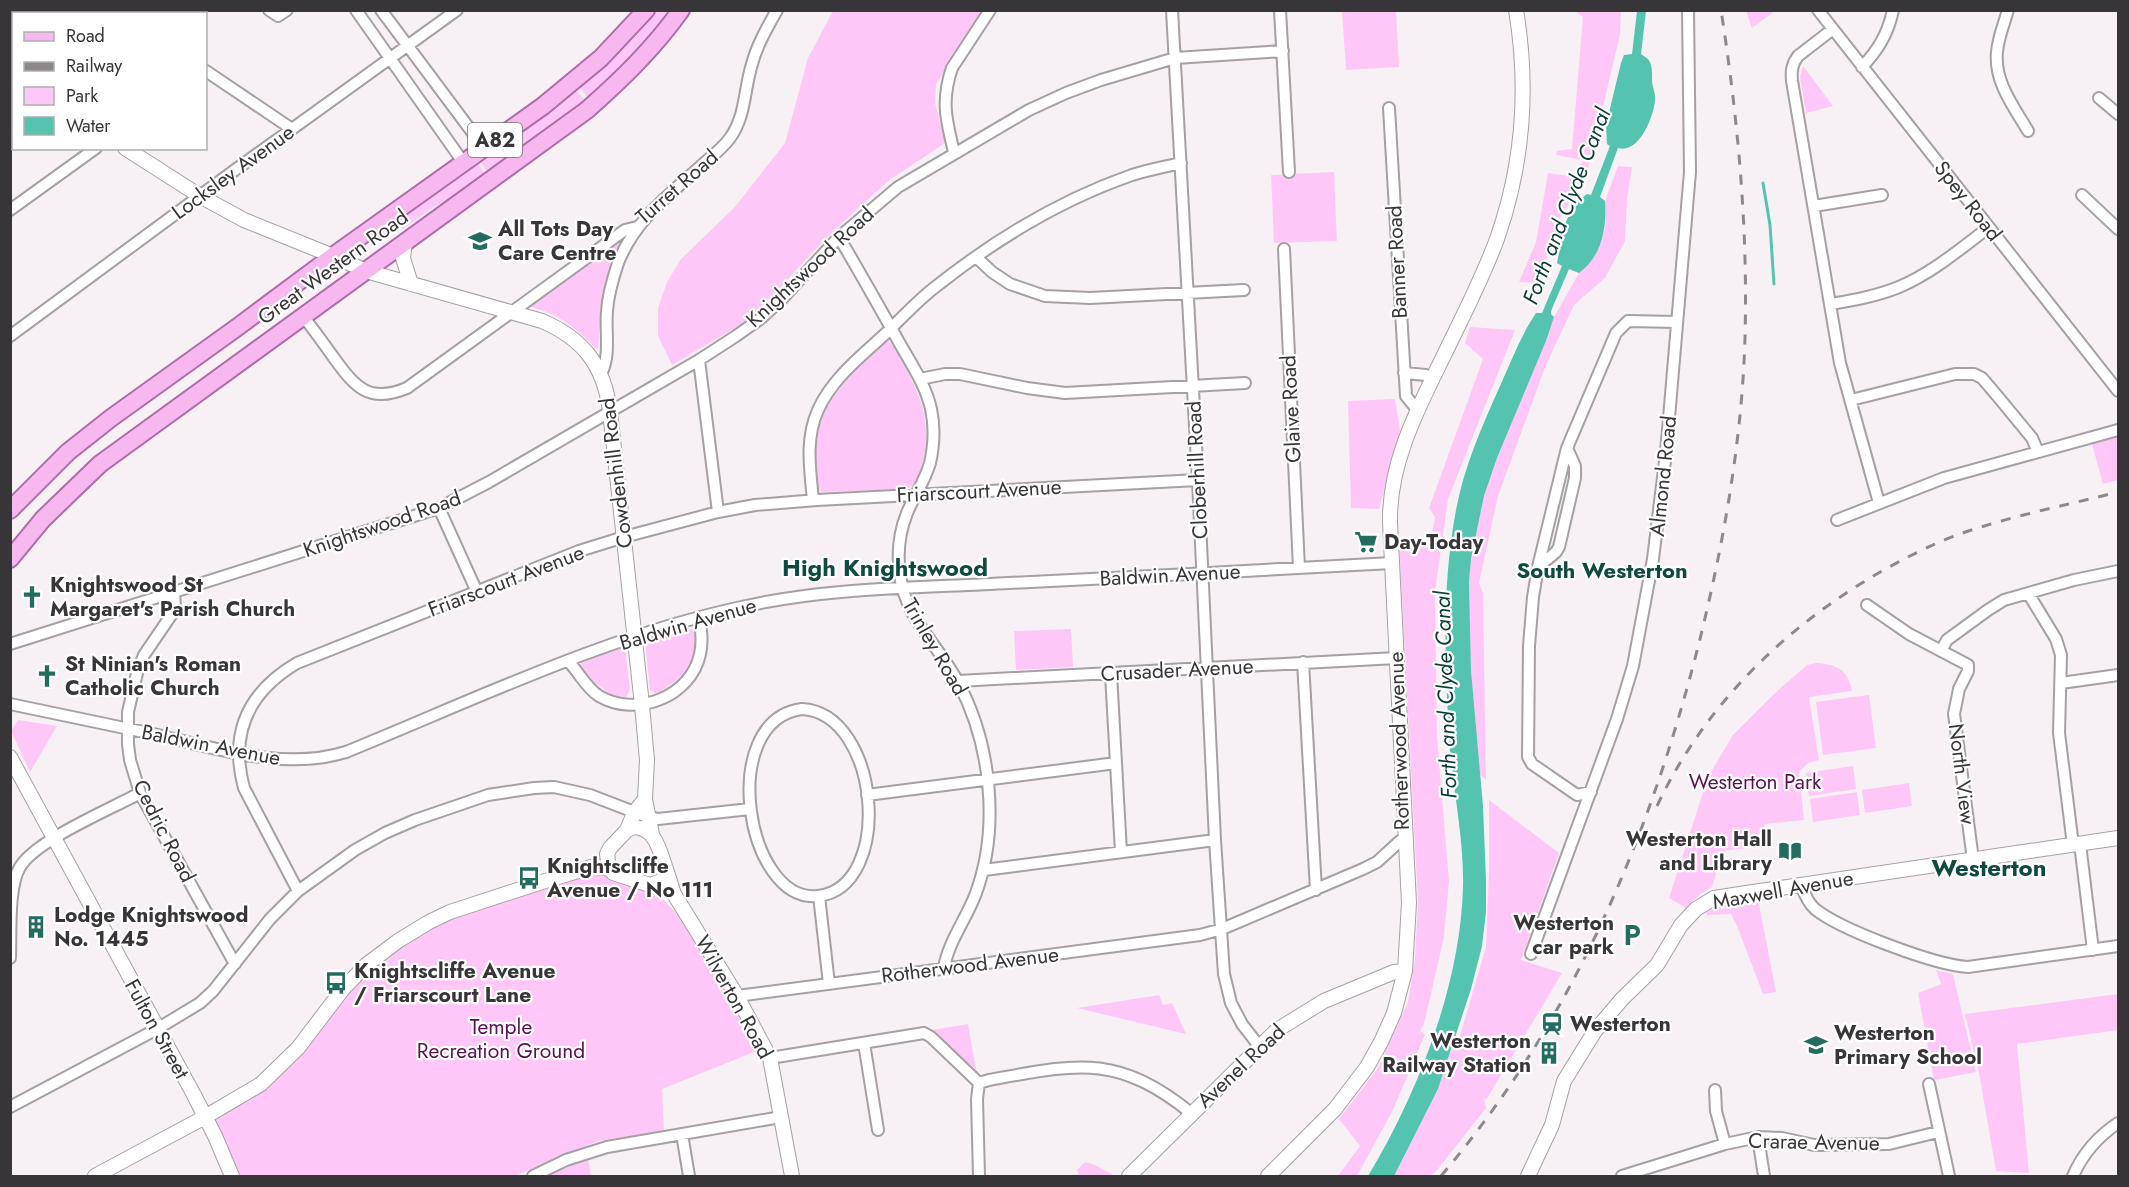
<svg xmlns="http://www.w3.org/2000/svg" width="2129" height="1187" font-family="Jost,sans-serif">
  <rect width="100%" height="100%" fill="#f7f1f6"/>
  <path fill="#ffc7f7" d="M652 11H673L650 38 589 99 578 86Z
    M833 11H986L936 84 935 103 945 143 888 181 825 239 752 318 672 365 658 336V308L667 282 681 259 734 208 785 143 808 58Z
    M1342 11H1396L1399 67 1346 70Z
    M1575 11H1621L1620 35 1588 169 1560 219 1538 283 1519 282 1536 242 1548 173 1575 177 1583 160 1556 155 1557 151 1572 149 1583 17Z
    M1746 11H1775L1752 28Z
    M1803 66 1833 106 1806 113 1800 77Z
    M575 89 586 101 488 173 478 159Z
    M476 161 486 175 449 201 435 206 403 229 396 219Z
    M1618 166 1632 167 1627 199 1625 241 1605 278 1574 305 1546 365 1498 496 1479 583 1483 593 1486 780 1480 774 1471 670 1469 582 1471 559 1484 496 1497 458 1546 341 1554 317 1579 273 1591 260 1603 236 1606 223 1605 201Z
    M1334 172 1337 241 1274 243 1271 175Z
    M618 242 620 244 606 282 601 306 598 350C574 328 565 317 532 307V304Z
    M1470 327 1515 330 1448 499 1435 592 1437 736 1449 881 1444 937 1424 1024 1420 1031 1425 1034 1393 1110 1357 1176H1338L1360 1146 1339 1119 1378 1068 1408 1002 1415 959 1418 902 1399 540H1431L1435 517 1429 508 1483 359 1465 343Z
    M886 342H890L895 347C916 388 936 420 921 467 918 476 917 485 907 489L822 492C814 487 816 476 815 467 811 408 847 378 886 342Z
    M1395 399 1400 430 1379 509 1351 508 1348 401Z
    M2118 437V480L2103 484 2092 444Z
    M692 628C702 640 691 667 680 677 673 683 664 689 656 694L650 690 645 642Z
    M1071 629 1073 667 1016 670 1014 631Z
    M620 646 625 647 630 690 626 697 612 695 594 682 580 664Z
    M1816 663C1836 664 1849 670 1852 691L1809 697 1819 760 1808 763 1799 772 1804 820 1765 824 1755 847 1723 851 1712 887 1700 894 1686 908 1669 898 1708 777 1733 735 1773 695 1807 665Z
    M1869 695 1876 748 1823 755 1816 702Z
    M18 720 57 726 30 772 11 731Z
    M1853 766 1856 789 1809 796 1806 773Z
    M1909 783 1912 806 1865 813 1862 790Z
    M1857 792 1860 815 1813 822 1810 799Z
    M1489 800 1559 853 1521 960 1562 973 1486 1100 1484 1098 1486 1108 1438 1169 1431 1176H1394L1438 1089 1455 1039H1459L1486 947 1489 872Z
    M601 871 658 894 687 924 759 1050 662 1089 664 1131 598 1141 515 1176H240L214 1119 275 1080 371 966 444 918Z
    M1758 899 1776 992 1763 994 1737 926 1731 914 1707 915 1705 911 1715 907Z
    M1936 970 1953 974 1976 1072 1934 1080 1918 993 1941 984Z
    M2118 994V1030L2017 1044 2029 1173 1996 1171 1979 1073 1965 1014Z
    M1159 995 1163 1005 1172 1003 1186 1034 1077 1008Z
    M968 1024 976 1070 932 1030Z
    M588 1157 591 1176H548Z
    M1085 1162 1095 1165 1115 1176H1079L1077 1170Z"/>
  <path fill="#54c4b1" d="M1637 11H1646L1641 54C1643 56 1646 57 1648 59 1653 65 1652 75 1652 82 1653 89 1656 94 1655 101 1653 118 1639 154 1618 148L1600 197 1605 201C1607 228 1602 256 1579 273L1569 269 1551 311V314L1554 317 1546 341 1497 458 1484 496 1471 559 1469 582 1471 670 1483 806 1486 880V912L1482 946 1471 989 1438 1089 1394 1176H1368C1418 1093 1461 984 1463 886 1464 841 1454 795 1450 750 1445 671 1441 589 1456 510 1464 467 1482 426 1500 386 1511 362 1521 335 1536 313H1542L1562 266 1557 263C1562 237 1563 211 1587 194L1591 195 1610 146 1607 144 1606 125 1621 63 1624 55 1632 54Z"/>
  <g fill="none" stroke-linecap="round" stroke-linejoin="round">
    <path stroke="#54c4b1" stroke-width="3" d="M1763 183 1770 225 1774 284"/>
    <g stroke="#a5a0a4" stroke-width="14">
      <path id="minor" d="M115 10 119 14
        M269 10 278 16 287 10
        M356 10 463 162
        M381 10 484 148
        M1172 10 1198 480 1215 840 1224 974 1231 1003 1242 1024 1259 1046
        M1280 10 1289 172
        M1818 10 2118 391
        M2008 10C2004 24 1998 38 1997 52 1994 82 2014 107 2028 131
        M97 14 101 10
        M1833 29 1798 56C1792 64 1791 71 1792 81L1840 363 1879 503
        M1862 67C1878 50 1888 34 1893 10
        M206 71 292 129
        M10 90 14 88
        M2099 98 2118 114
        M1389 108 1406 396 1418 411
        M954 152C946 120 941 100 952 68L990 10
        M2082 195 2118 229
        M1814 206 1882 195
        M10 210 96 148
        M839 237C860 273 880 308 900 344 912 365 926 386 931 409 935 427 934 445 930 463 925 481 914 496 907 513 899 533 897 554 900 575 905 618 939 646 958 682 991 744 1000 827 976 893 967 918 948 942 944 968
        M1284 249 1299 568
        M976 257 992 272 1010 284 1045 296 1090 298 1244 290
        M1831 304C1854 300 1877 296 1899 287 1932 273 1960 249 1988 228
        M303 316C314 330 324 344 334 358 355 387 369 404 407 388L625 230 637 227
        M10 336 235 170 457 10
        M699 360 718 512
        M1404 373 1426 375
        M601 374C611 355 605 332 607 311 608 295 613 278 618 263 635 220 668 196 700 167 711 157 722 149 730 138 746 116 744 89 752 64 757 45 767 28 777 10
        M920 379 945 374H960L1027 388 1065 393 1245 383
        M1851 400 1955 374H1974L1982 378 1999 398 2032 438 2038 452
        M813 500C810 469 805 439 818 410 832 379 860 357 884 335 901 319 916 302 934 288 993 241 1060 200 1132 175 1148 170 1164 167 1181 163
        M439 508 477 592
        M1837 520 1944 478 2118 430
        M1538 567 1556 552 1559 547 1575 478V466L1567 448
        M174 592 175 607 172 614 144 655 137 673 128 712V744L130 760 140 793 235 964
        M2028 593 2056 639 2061 655 2059 733 2073 845
        M1867 605 1909 634 1968 665V671L1959 689 1954 714 1973 860
        M10 644 439 508 489 482 699 360 736 336 760 319 781 300 839 237 898 187 1029 110 1066 93 1101 80 1175 58 1283 51
        M1941 651 1947 640 1988 610 2004 600 2074 580 2118 571
        M568 661C579 672 586 688 599 696 636 718 691 697 700 654 703 641 701 629 699 617
        M1303 662 1316 890
        M1111 674 1121 852
        M958 681 1397 658
        M2061 683 2118 675
        M10 704C60 714 109 725 158 735 219 749 284 771 346 752 476 699 608 635 746 606 832 587 922 588 1009 583 1137 577 1264 570 1392 563
        M802 709C880 713 895 887 818 896 746 904 716 720 802 709Z
        M1591 792 1577 795 1532 764 1528 757 1529 646 1533 597 1538 567 1567 448 1616 333 1628 321 1677 322
        M867 795 1116 763
        M2080 844 2093 950
        M984 870 1215 840
        M1801 885C1804 893 1808 903 1815 909 1841 930 1935 965 1968 967L2118 946
        M298 891 244 788C229 733 248 692 297 663L579 551 624 537 718 512 755 505 817 500 1198 480
        M819 896 829 984
        M1531 954 1617 719 1633 666 1653 559 1666 453 1690 172 1688 10
        M10 958C11 935 8 886 20 867 36 840 111 809 140 793
        M737 996 1200 935 1222 929 1363 869 1377 862 1400 841 1406 838
        M864 1043 878 1130
        M770 1058 924 1033 931 1037 979 1083
        M1929 1084 1949 1176
        M1715 1090 1716 1111 1725 1144
        M10 1107 157 1029 200 1003 213 991 270 919 298 891 355 850 385 833 415 820 488 795 534 788 554 787 590 795 642 815 658 819 750 809
        M682 1134 689 1176
        M1758 1137 1764 1176
        M533 1176 566 1160 607 1147 781 1117
        M979 1176 977 1099 979 1083 989 1080C1077 1064 1116 1053 1191 1113
        M1622 1176 1725 1144 1758 1137 1782 1138 1814 1145 1889 1144 1938 1132
        M2073 1176C2083 1153 2097 1137 2118 1123"/>
    </g>
    <g stroke="#a5a0a4" stroke-width="16">
      <path id="tertiary" d="M10 71 14 73
        M125 148 200 196 244 220 333 256 366 271 542 321C584 339 604 366 610 411L642 705 647 760 645 799 652 834
        M405 242 403 258 411 284
        M10 757 194 1095 215 1136 232 1176
        M634 827C657 828 660 853 667 872L661 881 650 885 613 873 609 868 607 854 610 848 627 830Z
        M627 830 634 813 645 799
        M667 872 674 894 737 996 770 1058 792 1176
        M95 1176 205 1117 261 1084 298 1048 343 989 366 965 398 941 429 922 450 912 545 881 591 867 609 868
        M1129 1176 1277 1030 1324 1001 1394 972 1405 971
        M1268 1176 1335 1109 1367 1067 1381 1042 1394 1013 1405 971 1409 903 1390 522C1389 460 1420 405 1446 351 1464 314 1483 277 1497 239 1523 165 1529 88 1516 10
        M1528 1176 1552 1125 1564 1081 1595 1031 1622 999 1657 965 1681 925 1696 909 1714 898 1753 892 2118 838"/>
    </g>
    <g stroke="#b06ba9" stroke-width="20">
      <path id="primary" d="M10 510 68 452 111 418 239 326 333 256 543 106 601 58 646 10
        M10 559 43 519 100 464 587 110C622 79 654 48 681 10"/>
    </g>
    <use href="#minor" stroke="#fff" stroke-width="10"/>
    <use href="#tertiary" stroke="#fff" stroke-width="14"/>
    <use href="#primary" stroke="#f7b8f0" stroke-width="16"/>
    <path stroke="#8c888c" stroke-width="3" stroke-dasharray="10 10" stroke-linecap="butt" d="M1657 806C1713 687 1816 598 1935 544 1989 520 2060 507 2118 492
      M1441 1176C1573 1021 1651 835 1700 639 1724 541 1742 440 1745 338 1748 228 1738 119 1721 10"/>
  </g>
  <defs>
    <g id="school-bare" transform="scale(1.8)"><path d="M0-5L7-2L0 1L-7-2ZM-4 1L0 2.5L4 1V4Q0 6-4 4Z" fill="#256c60" stroke="#fff" stroke-width="2.5" paint-order="stroke"/></g>
    <g id="supermarket-bare" transform="scale(1.8)"><path d="M-6-5.5h2.5l.6 2H6L4.5 2H-2.5L-4.4-4H-6ZM-1.5 3.2a1.3 1.3 0 1 0 .1 0ZM3 3.2a1.3 1.3 0 1 0 .1 0Z" fill="#256c60" stroke="#fff" stroke-width="2.5" paint-order="stroke"/></g>
    <g id="church-bare" transform="scale(1.8)"><path d="M-1.2-6h2.4v3.5h3.3v2.4h-3.3V6h-2.4V-.1h-3.3v-2.4h3.3Z" fill="#256c60" stroke="#fff" stroke-width="2.5" paint-order="stroke"/></g>
    <g id="library-bare" transform="scale(1.8)"><path d="M-6-4Q-3-5.5-.7-3.5V5Q-3 3-6 4ZM6-4Q3-5.5 .7-3.5V5Q3 3 6 4Z" fill="#256c60" stroke="#fff" stroke-width="2.5" paint-order="stroke"/></g>
    <g id="bus-bare" transform="scale(1.8)"><path d="M-5-6H5V4H4V6H2V4H-2V6H-4V4H-5ZM-3.5-4V0h7V-4ZM-3.5 1.2v1.5H-2V1.2ZM2 1.2v1.5H3.5V1.2Z" fill="#256c60" stroke="#fff" stroke-width="2.5" paint-order="stroke"/></g>
    <g id="building-bare" transform="scale(1.8)"><path d="M-4-6H4V6H1V3H-1V6H-4ZM-2.5-4.3h1.7v1.8h-1.7ZM.8-4.3h1.7v1.8H.8ZM-2.5-1h1.7V.8h-1.7ZM.8-1h1.7V.8H.8Z" fill="#256c60" stroke="#fff" stroke-width="2.5" paint-order="stroke"/></g>
    <g id="parking-bare" transform="scale(1.8)"><path d="M-3.5-5.5H1a3.5 3.5 0 0 1 0 7H-1V5.5H-3.5ZM-1-3.4V-.6H.8a1.4 1.4 0 0 0 0-2.8Z" fill="#256c60" stroke="#fff" stroke-width="2.5" paint-order="stroke"/></g>
    <g id="station-bare" transform="scale(1.8)"><path d="M-3-6H3Q5-6 5-4V2Q5 4 3 4L4.5 6H3L1.5 4h-3L-3 6H-4.5L-3 4Q-5 4-5 2V-4Q-5-6-3-6ZM-3.5-4v3h7v-3ZM-3.5 1v1.5H-2V1ZM2 1v1.5H3.5V1Z" fill="#256c60" stroke="#fff" stroke-width="2.5" paint-order="stroke"/></g>
  </defs>
  <g fill-rule="evenodd">
    <use href="#school-bare" x="480" y="241"/>
    <use href="#supermarket-bare" x="1366" y="542"/>
    <use href="#church-bare" x="32" y="597"/>
    <use href="#church-bare" x="47" y="676"/>
    <use href="#library-bare" x="1790" y="851"/>
    <use href="#bus-bare" x="529" y="878"/>
    <use href="#building-bare" x="36" y="927"/>
    <use href="#parking-bare" x="1632" y="935"/>
    <use href="#bus-bare" x="336" y="983"/>
    <use href="#station-bare" x="1552" y="1024"/>
    <use href="#school-bare" x="1816" y="1045"/>
    <use href="#building-bare" x="1549" y="1053"/>
  </g>
  <g text-anchor="middle" dominant-baseline="central" stroke-width="4.5" stroke-linejoin="round" paint-order="stroke">
    <rect fill="#fff" stroke="#737273" stroke-width="1.5" x="468" y="123" width="54" height="34" rx="4.5"/>
    <g font-size="20" font-weight="bold" fill="#373537">
      <text x="495" y="140">A82</text>
    </g>
    <g font-size="21" fill="#373537" stroke="#fff">
      <text transform="translate(233 172) rotate(-36)">Locksley Avenue</text>
      <text transform="translate(677 187) rotate(-41)">Turret Road</text>
      <text transform="translate(1968 201) rotate(52)">Spey Road</text>
      <text transform="translate(1397 262) rotate(-93)">Banner Road</text>
      <text transform="translate(333 267) rotate(-36)">Great Western Road</text>
      <text transform="translate(810 267) rotate(-43)">Knightswood Road</text>
      <text transform="translate(1291 409) rotate(-93)">Glaive Road</text>
      <text transform="translate(1197 470) rotate(-93)">Cloberhill Road</text>
      <text transform="translate(616 473) rotate(-97)">Cowdenhill Road</text>
      <text transform="translate(1663 476) rotate(-84)">Almond Road</text>
      <text transform="translate(979 491) rotate(-3)">Friarscourt Avenue</text>
      <text transform="translate(382 524) rotate(-19)">Knightswood Road</text>
      <text transform="translate(1170 575) rotate(-3)">Baldwin Avenue</text>
      <text transform="translate(506 581) rotate(-21)">Friarscourt Avenue</text>
      <text transform="translate(688 624) rotate(-16)">Baldwin Avenue</text>
      <text transform="translate(935 647) rotate(60)">Trinley Road</text>
      <text transform="translate(1177 670) rotate(-3)">Crusader Avenue</text>
      <text transform="translate(1399 741) rotate(-92)">Rotherwood Avenue</text>
      <text transform="translate(211 745) rotate(11)">Baldwin Avenue</text>
      <text transform="translate(1962 774) rotate(83)">North View</text>
      <text transform="translate(164 831) rotate(63)">Cedric Road</text>
      <text transform="translate(1783 890) rotate(-10)">Maxwell Avenue</text>
      <text transform="translate(970 965) rotate(-7)">Rotherwood Avenue</text>
      <text transform="translate(734 997) rotate(61)">Wilverton Road</text>
      <text transform="translate(157 1029) rotate(61)">Fulton Street</text>
      <text transform="translate(1241 1066) rotate(-43)">Avenel Road</text>
      <text transform="translate(1814 1142) rotate(1)">Crarae Avenue</text>
    </g>
    <g font-size="21" font-weight="bold" fill="#373537" stroke="#fff" text-anchor="start">
      <text x="498" y="229">All Tots Day<tspan x="498" dy="24">Care Centre</tspan></text>
      <text x="1384" y="542">Day-Today</text>
      <text x="50" y="585">Knightswood St<tspan x="50" dy="24">Margaret's Parish Church</tspan></text>
      <text x="65" y="664">St Ninian's Roman<tspan x="65" dy="24">Catholic Church</tspan></text>
      <text x="1772" y="839" text-anchor="end">Westerton Hall<tspan x="1772" dy="24">and Library</tspan></text>
      <text x="547" y="866">Knightscliffe<tspan x="547" dy="24">Avenue / No 111</tspan></text>
      <text x="54" y="915">Lodge Knightswood<tspan x="54" dy="24">No. 1445</tspan></text>
      <text x="1614" y="923" text-anchor="end">Westerton<tspan x="1614" dy="24">car park</tspan></text>
      <text x="354" y="971">Knightscliffe Avenue<tspan x="354" dy="24">/ Friarscourt Lane</tspan></text>
      <text x="1570" y="1024">Westerton</text>
      <text x="1834" y="1033">Westerton<tspan x="1834" dy="24">Primary School</tspan></text>
      <text x="1531" y="1041" text-anchor="end">Westerton<tspan x="1531" dy="24">Railway Station</tspan></text>
    </g>
    <g font-size="21" fill="#5b0e56" stroke="#fff">
      <text x="1755" y="782">Westerton Park</text>
      <text x="501" y="1027">Temple<tspan x="501" dy="24">Recreation Ground</tspan></text>
    </g>
    <g font-size="22" font-style="italic" fill="#083d35" stroke="#fff">
      <text transform="translate(1566 206) rotate(-69)">Forth and Clyde Canal</text>
      <text transform="translate(1445 695) rotate(-92)">Forth and Clyde Canal</text>
    </g>
    <g font-size="22" font-weight="bold" fill="#0f4a41" stroke="#fff">
      <text x="1602" y="570">South Westerton</text>
    </g>
    <g font-size="24" font-weight="bold" fill="#0f4a41" stroke="#fff">
      <text x="885" y="567">High Knightswood</text>
      <text x="1989" y="867">Westerton</text>
    </g>
  </g>
  <rect width="2129" height="1187" fill="none" stroke="#373537" stroke-width="24"/>
  <rect x="12" y="12" width="195" height="138" fill="#ffffff" stroke="#afaeaf" stroke-width="1.5"/>
  <rect x="24" y="32" width="30" height="9" fill="#f7b8f0" stroke="#afaeaf" stroke-width="1.5"/>
  <text x="66" y="42" font-size="18" fill="#373537">Road</text>
  <rect x="24" y="62" width="30" height="9" fill="#8c888c" stroke="#afaeaf" stroke-width="1.5"/>
  <text x="66" y="72" font-size="18" fill="#373537">Railway</text>
  <rect x="24" y="87" width="30" height="18" fill="#ffc7f7" stroke="#afaeaf" stroke-width="1.5"/>
  <text x="66" y="102" font-size="18" fill="#373537">Park</text>
  <rect x="24" y="117" width="30" height="18" fill="#54c4b1" stroke="#afaeaf" stroke-width="1.5"/>
  <text x="66" y="132" font-size="18" fill="#373537">Water</text>
</svg>
